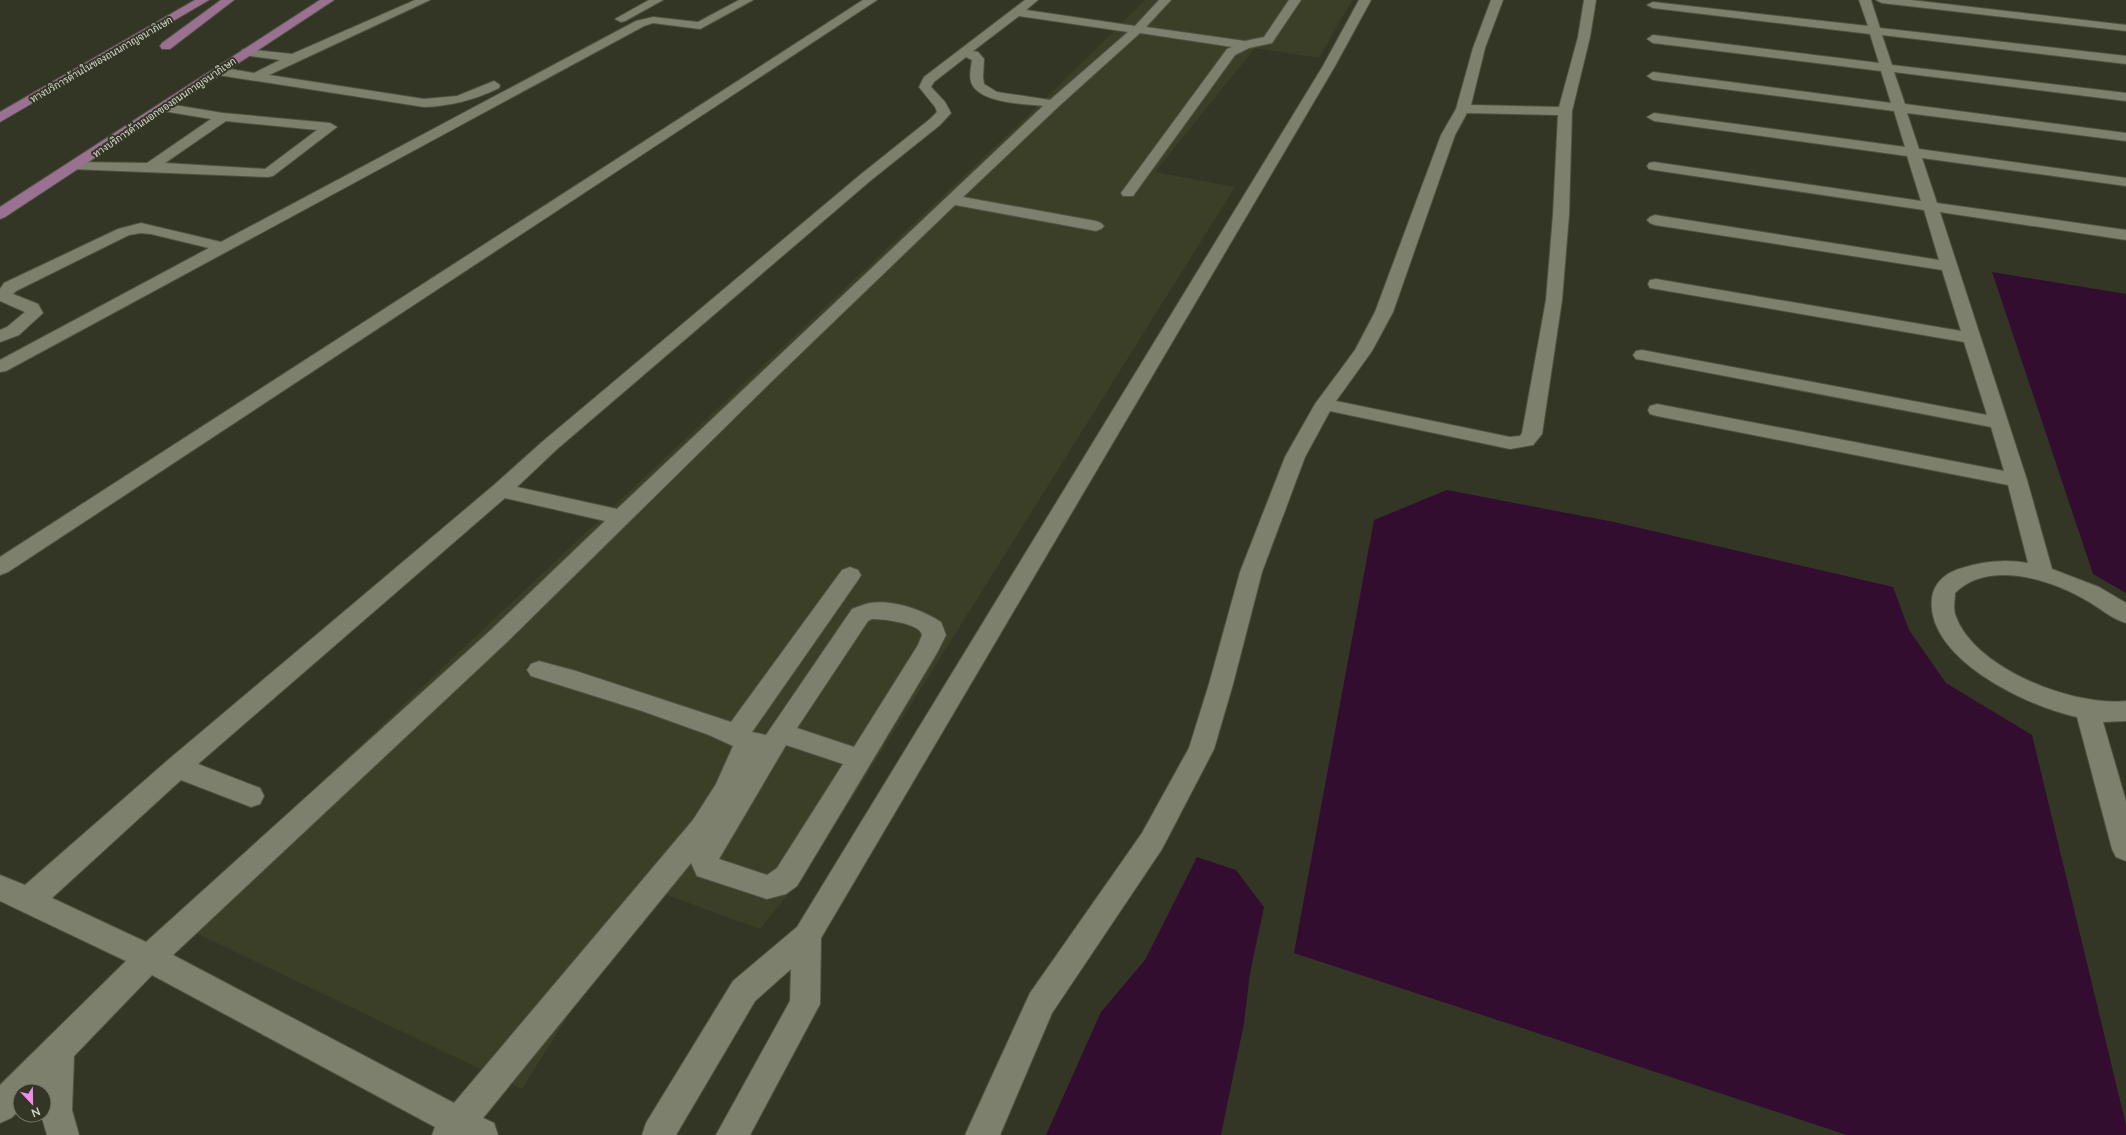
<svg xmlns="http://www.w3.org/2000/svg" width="2126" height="1135" font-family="Lato,Sarabun,sans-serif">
  <rect width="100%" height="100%" fill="#333625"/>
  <path fill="#3b3f27" d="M1145 0H1352L1319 58 1255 48 1155 172 1235 187 804 875 760 929 648 888 522 1089 173 922 1039 105Z"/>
  <path fill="#320d30" d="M1992 272 2126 294V593L2093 574Z
    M1447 490 1614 522 1893 587 1909 630 1946 683 2032 735 2126 1125V1135H1847L1294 953 1374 520Z
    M1197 857 1236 870 1264 907 1250 973 1244 1023 1221 1135H1046L1101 1012 1145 960Z"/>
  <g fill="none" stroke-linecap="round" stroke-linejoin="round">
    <g stroke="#505244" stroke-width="2">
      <path id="minor" d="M415 0H430L269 75 424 99 457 96 494 81 500 85 499 88C474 100 451 106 424 107L218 75 212 71 218 67 254 73 280 60 243 55 241 52 243 49 292 54Z
        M649 0H663L625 21 621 22 615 19Z
        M739 0H753L700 29 653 23 644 26 6 371 0 372V360L209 248 151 234 141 233 129 235 16 291 13 294 38 304 43 313 19 335 0 342V330L7 327 25 312 0 301V289L4 283 118 229 141 223 221 242 636 21 653 17 698 22Z
        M863 0H877L8 572 0 575V557Z
        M1025 0H1038L1026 10 1135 26 1159 0H1171L1146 27 1245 41 1264 37 1289 0H1301L1272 43 1249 48 1235 55 1133 196H1123L1121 193 1227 49 1232 47 1140 33 1058 107 963 197 1096 221 1101 223 1104 226 1101 229 1096 231 955 205 770 383 507 642 173 955 454 1103 693 820 716 784 733 746 709 735 642 711 531 676 527 670 531 664 539 661 576 671 731 722 842 570 850 567 858 570 861 575 858 580 752 732 766 735 852 609C858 607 864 604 870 603 892 599 923 610 941 622L946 635 937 653 797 886 786 894 767 899 697 876 691 863 483 1118 494 1123 498 1135H432L435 1127 152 975 74 1056 72 1110 79 1135H47L41 1115H44V1091L41 1089 20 1091V1110L11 1118 0 1123V1085L126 961 0 901V875L25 885 168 760 494 485 542 442 860 175 930 119 937 112 935 107 919 87 924 77ZM1019 16 1128 32 1050 100 997 92 984 84 983 77 984 59 978 52 973 51ZM966 57 972 60C971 67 969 75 971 82 978 103 1024 104 1043 106L617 509 517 487 556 450 870 181 940 125 951 113 945 102 931 87 934 82ZM505 498 605 521 491 630 146 942 52 898 181 780 251 807 260 804 264 796 260 788 198 764ZM872 619C883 619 920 623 922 635L918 645 854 747 797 728 868 621ZM786 745 843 764 777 868 767 875 719 859Z
        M1359 0H1371L1335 66 821 938 820 1004 750 1135H716L790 1001 791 969 755 1001 676 1135H642L646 1123 733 981 797 927 1323 66Z
        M1491 0H1503L1485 48 1471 105 1559 107 1578 37 1584 0H1596L1590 37 1572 111 1569 215 1562 300 1542 434 1533 445 1510 449 1330 411 1305 457 1262 572 1233 684 1214 749 1162 849 1052 1013 1000 1135H965L1030 993 1142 833 1189 748 1209 684 1240 572 1285 457 1315 404 1355 350 1375 312 1441 135 1456 109 1473 48ZM1467 113 1558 115 1553 215 1546 300 1522 433 1520 436 1510 437 1336 401 1372 351 1393 312 1455 135Z
        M1859 0H1871L1880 28 2126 56V64L1882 35 1892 65 2126 93V101L1894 72 1905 104 2126 133V141L1907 113 1919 149 2126 178V186L1922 158 1937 203 2126 230V240L1940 212 2027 480 2052 569 2099 587 2126 603V623C2111 619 2098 606 2084 599 2049 579 1988 560 1955 593 1955 600 1953 607 1955 614 1972 668 2074 707 2126 701V721L2103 722 2126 801V861L2116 857 2112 849 2077 717C2029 707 1925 659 1932 598 1934 582 1947 572 1962 568 1984 561 2006 559 2028 563L2008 485 1657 416 1650 414 1648 410 1650 406 1657 404 2004 471 1991 427 1642 360 1636 359 1633 355 1636 351 1642 350 1987 415 1964 342 1656 289 1650 288 1648 284 1650 280 1656 279 1961 331 1942 270 1655 225 1650 223 1647 220 1650 217 1655 215 1939 260 1924 210 1654 170 1649 169 1647 166 1649 163 1654 162 1921 201 1907 156 1654 121 1647 117 1654 113 1905 147 1894 111 1653 80 1647 76 1653 72 1891 103 1881 71 1653 43 1647 39 1653 35 1879 63 1870 34 1653 8 1647 5 1653 2 1868 26Z
        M1876 0H1911L2126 25V31L1882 3Z
        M162 103 223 113 330 123 337 127 273 176 268 177 71 169 69 166 71 163 76 162 147 163 211 119 157 110 155 107ZM226 121 317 130 265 169 165 163Z"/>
    </g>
    <g stroke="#505244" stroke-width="2">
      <path id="major" d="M195 0H209L0 122V112Z
        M221 0H234L170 49H162L160 46 162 43Z
        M320 0H334L5 217 0 219V207Z"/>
    </g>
    <use href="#minor" fill="#7c806c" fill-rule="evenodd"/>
    <use href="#major" fill="#9b7191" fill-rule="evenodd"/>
  </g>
  <g text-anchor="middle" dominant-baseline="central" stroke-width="4" stroke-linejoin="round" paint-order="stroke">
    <g font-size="10" fill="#d8dad0" stroke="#333625">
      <text transform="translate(101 59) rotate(-30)">ทางบริการด้านในของถนนกาญจนาภิเษก</text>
      <text transform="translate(164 107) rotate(-34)">ทางบริการด้านนอกของถนนกาญจนาภิเษก</text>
    </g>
  </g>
  <g transform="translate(32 1103) rotate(158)"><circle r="19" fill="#333625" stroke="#757869"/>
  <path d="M0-3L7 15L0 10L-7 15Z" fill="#f689ee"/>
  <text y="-6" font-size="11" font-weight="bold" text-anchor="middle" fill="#d8dad0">N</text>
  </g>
</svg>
